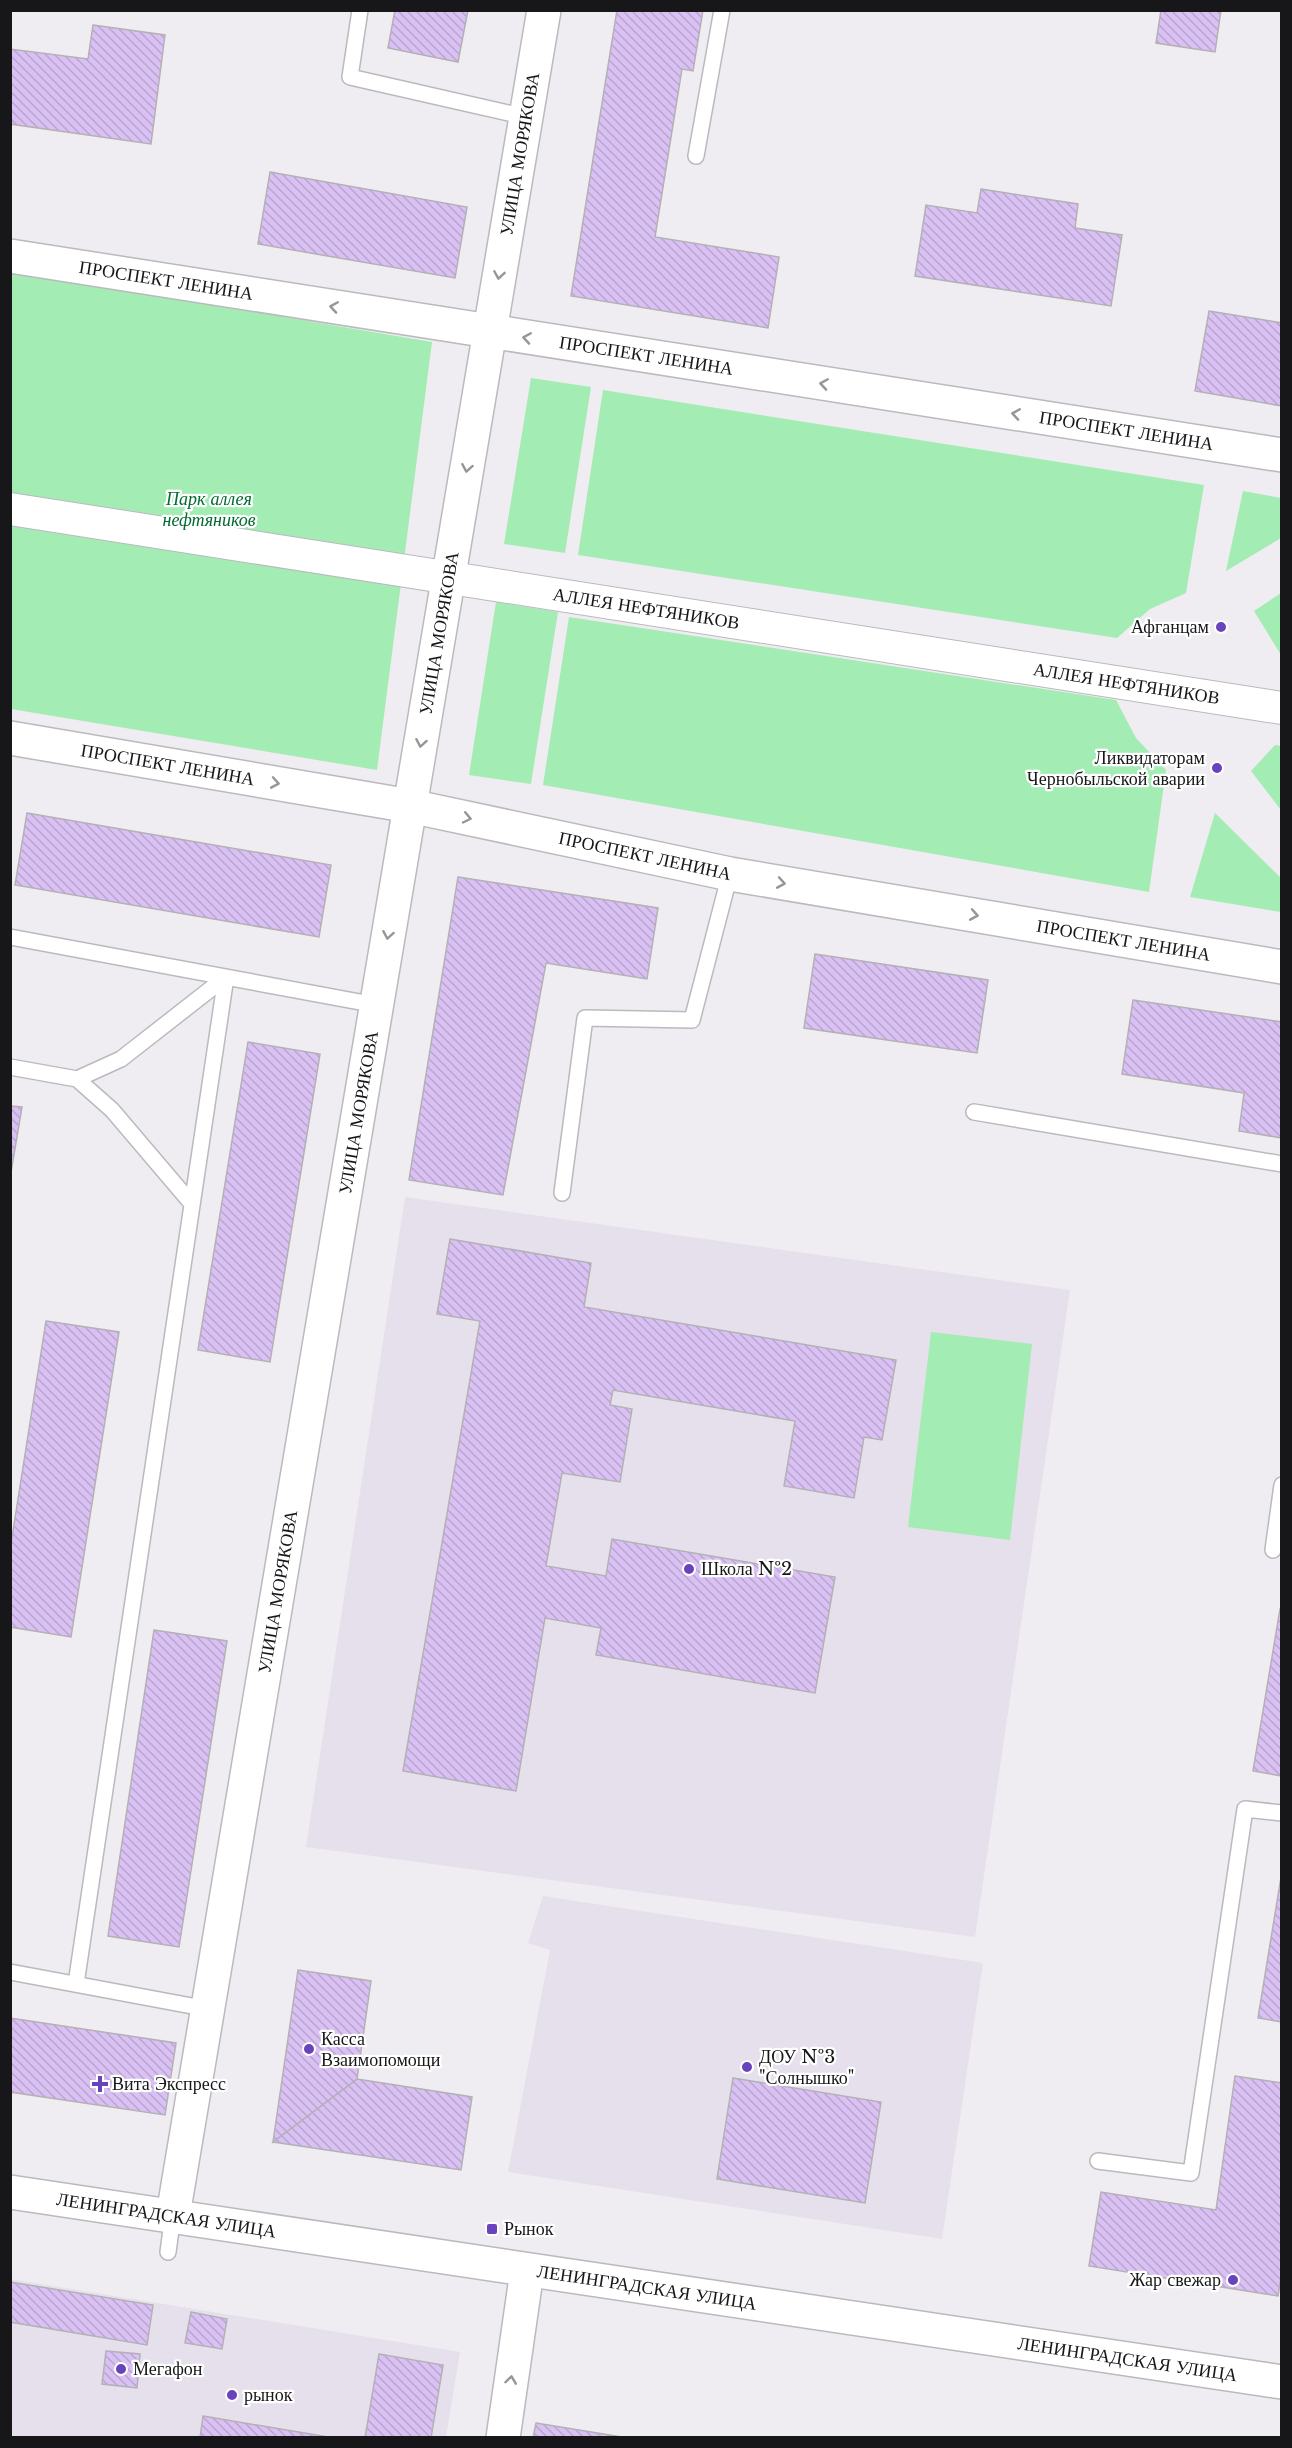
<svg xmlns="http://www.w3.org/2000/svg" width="1292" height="2448" font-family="'Libre Baskerville',serif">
  <defs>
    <pattern id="building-back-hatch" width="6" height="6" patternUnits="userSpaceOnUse" patternTransform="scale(1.5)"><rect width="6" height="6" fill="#d9c1f3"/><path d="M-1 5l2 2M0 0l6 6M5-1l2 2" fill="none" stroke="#baa5d0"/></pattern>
  </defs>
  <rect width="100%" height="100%" fill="#efedf1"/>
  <path fill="#e5e0eb" d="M405 1197 1070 1290 975 1937 306 1847Z
    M543 1896 983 1963 942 2239 508 2172 550 1950 528 1943Z
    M10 2279 460 2352 446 2437H11Z"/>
  <path fill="#a3ecb4" d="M10 271 432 342 377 770 11 709Z
    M531 378 591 387 565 553 504 544Z
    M603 390 1204 485 1186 593 1150 609 1117 638 578 555Z
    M1243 491 1281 498V538L1226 571Z
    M1281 593V655L1254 611Z
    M496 602 558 612 531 784 469 775Z
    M569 617 1116 700 1136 738 1166 770 1149 892 543 785Z
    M1275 745 1281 746V810L1251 771Z
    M1215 813 1281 878V912L1190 897Z
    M931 1332 1032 1344 1010 1540 908 1527Z"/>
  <path fill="url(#building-back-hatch)" stroke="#b3b1b5" stroke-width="1.5" d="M395 10H468L458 62 388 48Z
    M617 10H703L693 71 682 69 655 237 779 257 768 328 571 296Z
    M1161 10H1221L1215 52 1156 43Z
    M93 25 165 35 151 144 10 124V49L88 59Z
    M270 172 467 207 455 278 258 244Z
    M981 189 1078 204 1075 228 1122 235 1111 306 915 276 926 205 977 213Z
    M1209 311 1282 323V406L1195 391Z
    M27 813 331 865 319 937 15 885Z
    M458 877 658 908 647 979 546 963 503 1195 409 1180Z
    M815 954 988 980 977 1053 804 1028Z
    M1133 1000 1282 1022V1138L1239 1131 1244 1093 1122 1074Z
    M248 1042 320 1054 270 1362 198 1350Z
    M10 1106 22 1107 10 1178Z
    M450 1239 591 1263 584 1307 896 1360 882 1440 864 1437 854 1498 784 1486 795 1421 613 1390 610 1405 632 1409 620 1482 562 1473 546 1566 606 1576 612 1539 835 1577 815 1693 596 1655 601 1628 545 1618 516 1791 403 1771 480 1321 437 1314Z
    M46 1321 119 1332 71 1637 10 1627V1550Z
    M1280 1609H1282V1776L1253 1771Z
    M154 1630 227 1641 179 1947 108 1936Z
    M1282 1871V2022L1258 2018Z
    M298 1970 371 1981 357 2079 273 2142Z
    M10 2018 176 2043 165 2115 10 2092Z
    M1235 2076 1282 2083V2272L1278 2296 1089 2266 1101 2192 1216 2210Z
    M733 2078 881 2102 865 2203 717 2179Z
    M357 2079 472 2097 461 2170 273 2142Z
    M10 2282 153 2305 147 2345 10 2322Z
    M191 2312 227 2319 222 2349 185 2343Z
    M106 2351 140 2354 137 2388 102 2384Z
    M379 2354 443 2365 431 2438H365Z
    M203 2416 334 2438H200Z
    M536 2423 628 2438H533Z"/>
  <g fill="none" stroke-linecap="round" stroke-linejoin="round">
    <g stroke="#bbb9bd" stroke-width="18">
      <path id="lane" d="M360 10 350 77 526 117
        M696 156 722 10
        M10 937 376 1005
        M10 1067 77 1079 121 1059 226 977
        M77 1079 112 1110 192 1204
        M974 1112 1282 1164
        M562 1193 585 1018 692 1020 730 874
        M1273 1550 1282 1485
        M10 1972 208 2009
        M76 1984 226 977
        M1098 2161 1191 2173 1245 1809 1282 1813
        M168 2252 173 2215"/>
    </g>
    <g stroke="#bbb9bd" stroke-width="34">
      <g id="street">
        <path id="s1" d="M10 509 1282 708"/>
      </g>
    </g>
    <g stroke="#bbb9bd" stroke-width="36">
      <g id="secondary">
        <path id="s2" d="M10 256 1282 455"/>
        <path id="s3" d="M10 738 410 806 730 874 1282 967"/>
        <path id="s4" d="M10 2192C434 2255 858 2320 1282 2382"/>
        <path id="s5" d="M173 2215 544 10"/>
        <path d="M503 2438 527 2271"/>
      </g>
    </g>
    <use href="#lane" stroke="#fff" stroke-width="15"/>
    <use href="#street" stroke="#fff" stroke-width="32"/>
    <use href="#secondary" stroke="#fff" stroke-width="33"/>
  </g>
  <defs><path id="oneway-chevron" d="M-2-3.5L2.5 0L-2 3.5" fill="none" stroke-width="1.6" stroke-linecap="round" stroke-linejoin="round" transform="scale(1.5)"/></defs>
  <g stroke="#979697">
    <use href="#oneway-chevron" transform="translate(499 275) rotate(99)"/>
    <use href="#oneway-chevron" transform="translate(334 307) rotate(-171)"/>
    <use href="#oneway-chevron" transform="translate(527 338) rotate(-171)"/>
    <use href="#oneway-chevron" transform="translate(824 384) rotate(-171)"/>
    <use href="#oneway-chevron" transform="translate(1016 414) rotate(-171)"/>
    <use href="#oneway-chevron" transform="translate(467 468) rotate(100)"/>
    <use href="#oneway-chevron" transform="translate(421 743) rotate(100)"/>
    <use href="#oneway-chevron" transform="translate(275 783) rotate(10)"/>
    <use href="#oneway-chevron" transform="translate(467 818) rotate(12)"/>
    <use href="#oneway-chevron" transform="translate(781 883) rotate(10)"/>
    <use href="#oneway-chevron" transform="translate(974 915) rotate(10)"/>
    <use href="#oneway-chevron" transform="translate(388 935) rotate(100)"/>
    <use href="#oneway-chevron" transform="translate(511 2380) rotate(-82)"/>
  </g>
  <g fill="#6943bb" stroke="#fff" stroke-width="2">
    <circle cx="1221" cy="627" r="6"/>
    <circle cx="1217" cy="768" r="6"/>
    <circle cx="689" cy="1569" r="6"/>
    <circle cx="309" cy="2049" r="6"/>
    <circle cx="747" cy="2067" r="6"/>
    <path d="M97 2075h6v6h6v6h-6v6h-6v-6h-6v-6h6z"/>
    <rect x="486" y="2223" width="12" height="12" rx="3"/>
    <circle cx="1233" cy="2280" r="6"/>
    <circle cx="121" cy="2369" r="6"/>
    <circle cx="232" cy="2395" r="6"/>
  </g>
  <g text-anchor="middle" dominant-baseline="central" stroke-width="4.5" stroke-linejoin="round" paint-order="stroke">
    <g font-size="18" fill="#171618" stroke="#fff">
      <text stroke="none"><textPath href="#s5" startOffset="2090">УЛИЦА МОРЯКОВА</textPath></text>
      <text stroke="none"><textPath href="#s2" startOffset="158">ПРОСПЕКТ ЛЕНИНА</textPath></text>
      <text stroke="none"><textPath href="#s2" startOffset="644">ПРОСПЕКТ ЛЕНИНА</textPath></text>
      <text stroke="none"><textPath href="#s2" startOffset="1130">ПРОСПЕКТ ЛЕНИНА</textPath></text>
      <text stroke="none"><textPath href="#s1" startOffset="644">АЛЛЕЯ НЕФТЯНИКОВ</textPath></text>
      <text stroke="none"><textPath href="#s5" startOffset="1604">УЛИЦА МОРЯКОВА</textPath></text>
      <text stroke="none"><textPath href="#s1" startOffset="1130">АЛЛЕЯ НЕФТЯНИКОВ</textPath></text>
      <text stroke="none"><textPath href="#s3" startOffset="160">ПРОСПЕКТ ЛЕНИНА</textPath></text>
      <text stroke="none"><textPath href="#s3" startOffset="646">ПРОСПЕКТ ЛЕНИНА</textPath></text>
      <text stroke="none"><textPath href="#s3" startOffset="1132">ПРОСПЕКТ ЛЕНИНА</textPath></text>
      <text stroke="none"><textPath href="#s5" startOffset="1118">УЛИЦА МОРЯКОВА</textPath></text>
      <text stroke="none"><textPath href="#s5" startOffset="632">УЛИЦА МОРЯКОВА</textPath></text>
      <text stroke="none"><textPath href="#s4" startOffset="158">ЛЕНИНГРАДСКАЯ УЛИЦА</textPath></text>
      <text stroke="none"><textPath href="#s4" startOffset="644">ЛЕНИНГРАДСКАЯ УЛИЦА</textPath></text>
      <text stroke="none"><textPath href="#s4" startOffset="1130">ЛЕНИНГРАДСКАЯ УЛИЦА</textPath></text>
    </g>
    <g font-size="18" font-style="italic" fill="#036a31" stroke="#fff">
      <text x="209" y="499">Парк аллея<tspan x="209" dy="21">нефтяников</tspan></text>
    </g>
    <g font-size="18" fill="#171618" stroke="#fff" text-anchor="start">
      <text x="1209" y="627" text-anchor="end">Афганцам</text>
      <text x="1205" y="758" text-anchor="end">Ликвидаторам<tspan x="1205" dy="21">Чернобыльской аварии</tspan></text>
      <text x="701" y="1569">Школа №2</text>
      <text x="321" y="2039">Касса<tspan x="321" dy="21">Взаимопомощи</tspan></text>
      <text x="759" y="2057">ДОУ №3<tspan x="759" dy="21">"Солнышко"</tspan></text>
      <text x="112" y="2084">Вита Экспресс</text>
      <text x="504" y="2229">Рынок</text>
      <text x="1221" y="2280" text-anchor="end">Жар свежар</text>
      <text x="133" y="2369">Мегафон</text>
      <text x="244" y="2395">рынок</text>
    </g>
  </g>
  <rect width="1292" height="2448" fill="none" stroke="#171618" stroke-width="24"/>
</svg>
